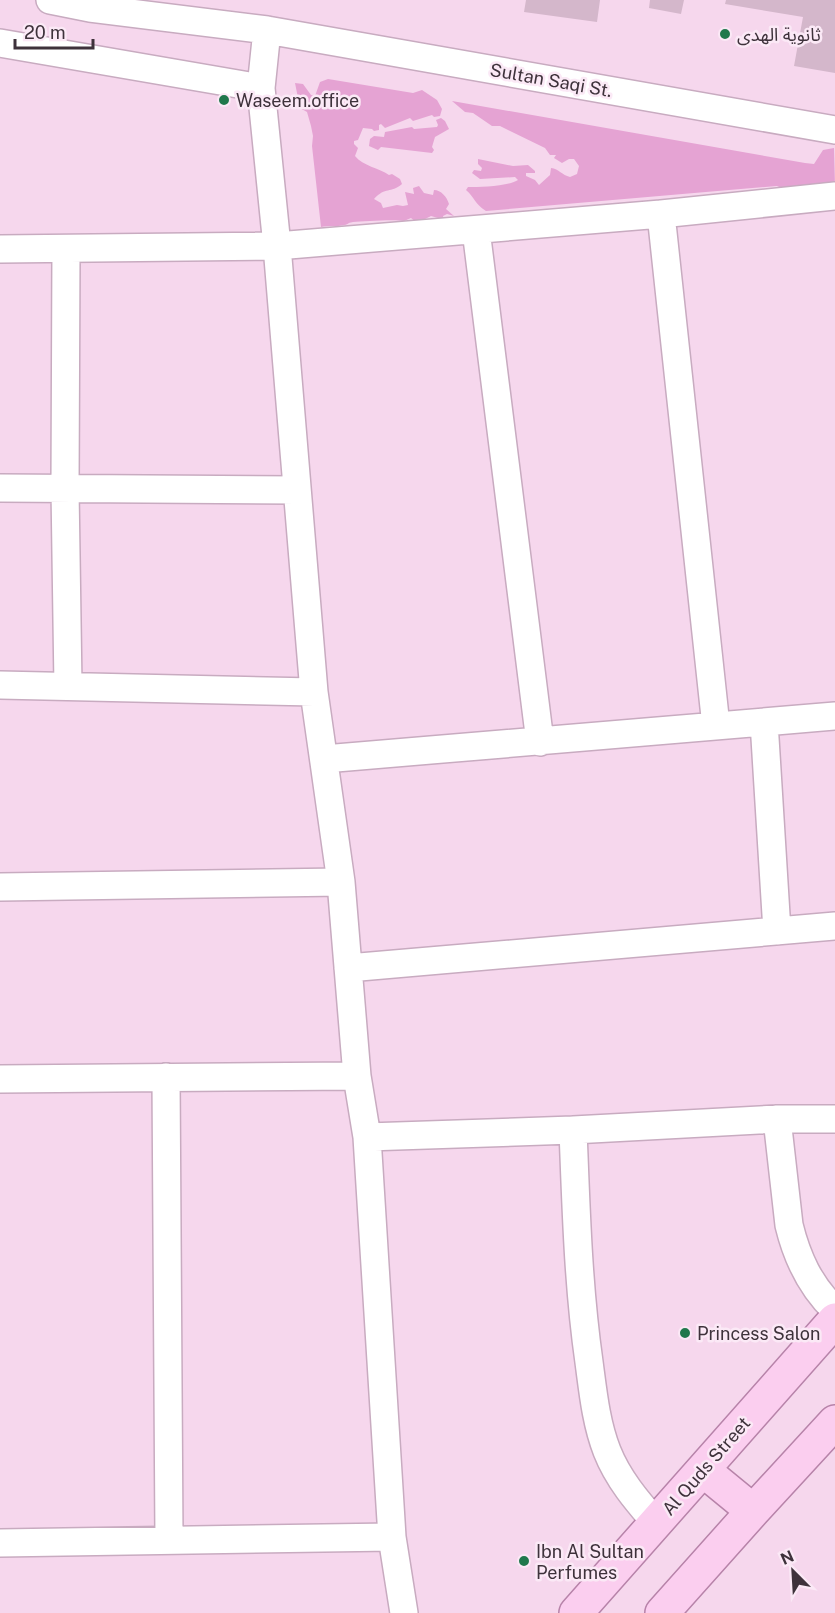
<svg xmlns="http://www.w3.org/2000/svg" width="835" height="1613" font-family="'Public Sans','Noto Sans Arabic',sans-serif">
  <rect width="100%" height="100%" fill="#f6d7ed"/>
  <path fill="#e5a3d3" d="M328 79 413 93 422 90 437 100 442 109 440 116 434 117 432 115 413 121 410 118 385 128 381 124 379 125V130L374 131 372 129 363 128 358 140 354 141V144L358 148 355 156C363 166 379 168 389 175L392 174 400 179 402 184C390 194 386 186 374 199L381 203 383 208 397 205 403 206 408 205 405 192 414 194 413 188 419 186 424 193 433 195 434 190C441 190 447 197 449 204L446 209 454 216 447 214 443 216 444 221H439L438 218 431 216 417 223 411 218 404 221C397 219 363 221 353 222 346 223 350 224 344 225 336 227 329 225 321 227L312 146 313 136 311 126 307 112 300 108 295 83 303 84 311 95 315 96 320 82Z
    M452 101 805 163 814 164 823 150 834 148 835 187 832 183 789 187 786 190 777 186 486 211C474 203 475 198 466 190L468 187C480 187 509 186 518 180L515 177 480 179 472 173 474 170 481 171 482 168 478 164V159L513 166 528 165 535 171V173H526V176L535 180 539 185 550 175 551 168C559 169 562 175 570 177L577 174 579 166 574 159H569L562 163 554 158 556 155H550L545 148 500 126H492L473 113 465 112Z
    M441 118 445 121 449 129 435 137 432 147 434 150 432 153 381 147 378 150 369 146 370 139 374 136 384 137 385 132 412 127 414 129 437 127 438 125 436 120Z"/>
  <path fill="#d4b7cb" d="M526 0H600L597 22 524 12Z
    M650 0H684L681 14 649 8Z
    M726 0H835V73L794 66 803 17 725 4Z"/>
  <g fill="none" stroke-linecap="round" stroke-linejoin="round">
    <g stroke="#c8abc0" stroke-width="30">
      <path id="minor" d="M50 0 90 8 267 30 835 130
        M267 30 261 88 277 246 314 692 341 882 357 1076 367 1137 392 1537 404 1613
        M0 43 261 88
        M661 214 716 726
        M476 230 540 742
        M0 249 277 246 661 214 835 196
        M66 249 65 489 68 686
        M0 488 297 490
        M0 685 314 692
        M764 722 777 931
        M324 759 835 716
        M0 887 341 882
        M348 968 835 926
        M166 1077 169 1540
        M0 1079 357 1076
        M777 1119 789 1225C797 1258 810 1286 835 1310
        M573 1130C576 1207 578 1285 589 1362 593 1392 596 1423 607 1451 618 1479 637 1501 656 1523
        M367 1137 573 1130 777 1119H835
        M0 1543 392 1537"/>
    </g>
    <g stroke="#b783a9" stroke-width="36">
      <path id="major" d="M703 1470 753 1511
        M576 1613 835 1320
        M662 1613 753 1511 835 1422"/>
    </g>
    <use href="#minor" stroke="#fff" stroke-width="27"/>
    <use href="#major" stroke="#fbceef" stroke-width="33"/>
  </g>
  <g fill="#20784c" stroke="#fbe9f6" stroke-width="2">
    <circle cx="725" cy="34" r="6"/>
    <circle cx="224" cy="100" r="6"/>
    <circle cx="685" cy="1333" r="6"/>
    <circle cx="524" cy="1561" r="6"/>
  </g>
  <g text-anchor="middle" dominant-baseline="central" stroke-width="5" stroke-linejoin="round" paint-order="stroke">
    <g font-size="18" fill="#3e323b" stroke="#fbe9f6" text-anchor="start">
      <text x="737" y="34">ثانوية الهدى</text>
      <text x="236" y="100">Waseem.office</text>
      <text x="697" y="1333">Princess Salon</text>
      <text x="536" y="1551">Ibn Al Sultan<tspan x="536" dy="21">Perfumes</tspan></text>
    </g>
    <g font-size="18" fill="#3e323b" stroke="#fbe9f6">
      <text transform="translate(551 80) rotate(10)">Sultan Saqi St.</text>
      <text transform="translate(706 1466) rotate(-49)">Al Quds Street</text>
    </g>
  </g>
  <g transform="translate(793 1571) rotate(336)" stroke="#fbe9f6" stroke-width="4.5" paint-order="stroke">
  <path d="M0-4.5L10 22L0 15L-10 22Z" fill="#3e323b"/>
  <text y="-9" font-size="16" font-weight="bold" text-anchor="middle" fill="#3e323b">N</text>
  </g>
  <path d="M15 39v9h78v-9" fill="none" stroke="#3e323b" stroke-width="3"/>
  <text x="24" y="39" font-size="18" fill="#3e323b" stroke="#fbe9f6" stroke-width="4.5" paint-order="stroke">20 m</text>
</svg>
